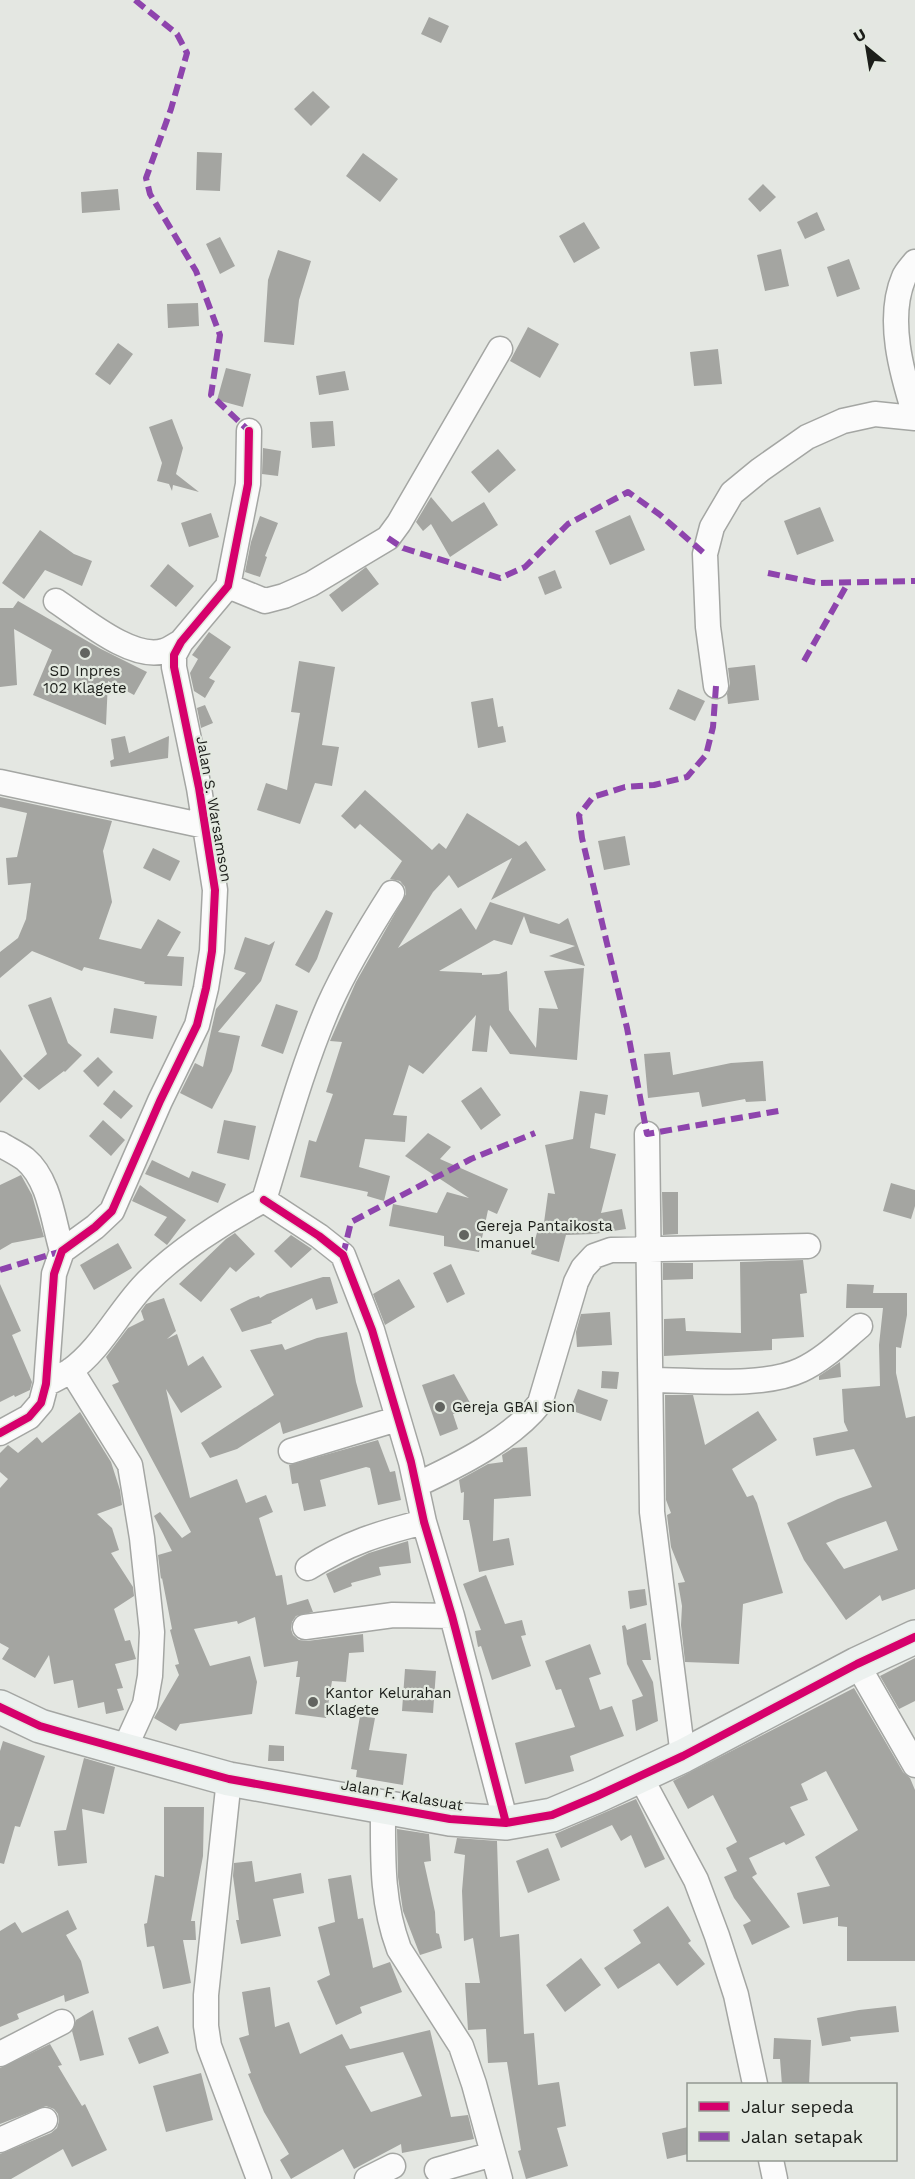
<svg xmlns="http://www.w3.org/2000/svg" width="915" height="2179" font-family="'Work Sans',sans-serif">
  <rect width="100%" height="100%" fill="#e4e7e2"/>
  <path fill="#a4a5a1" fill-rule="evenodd" d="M429 17 449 26 441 43 421 34Z
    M313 91 330 107 311 126 294 109Z
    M197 152 222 153 220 191 196 190Z
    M363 153 398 179 380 202 346 176Z
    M763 184 776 197 760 212 748 199Z
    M118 189 120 210 82 213 81 192Z
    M817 212 825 230 805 239 797 222Z
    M584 222 600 248 574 263 559 236Z
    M220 237 235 266 220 274 206 244Z
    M781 249 789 286 765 291 757 255Z
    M278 250 311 261 299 300 294 345 264 342 268 280Z
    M849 259 860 289 837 297 827 267Z
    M198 303 199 326 168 328 167 304Z
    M528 327 559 344 540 378 510 361Z
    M118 343 133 354 110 385 95 374Z
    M718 349 722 384 694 386 690 352Z
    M226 368 251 374 243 407 217 400Z
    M345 371 349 390 319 395 316 376Z
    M172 419 183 448 176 474 199 492 173 485 172 491 169 484 157 481 162 463 149 427Z
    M333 421 335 446 312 448 310 422Z
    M263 448 281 451 278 476 262 474Z
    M498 449 516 470 489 493 471 472Z
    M431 497 452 522 484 502 498 525 450 557 431 524 423 531 416 522Z
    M820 507 834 541 797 555 784 521Z
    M211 513 219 537 189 547 181 523Z
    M630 515 645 550 610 565 595 531Z
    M260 516 278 523 265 556 267 557 260 577 245 572 251 542Z
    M40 530 74 554 92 561 82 586 45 570 24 599 2 583Z
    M168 564 194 586 176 607 150 586Z
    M366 567 379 584 342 612 329 595Z
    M555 570 562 588 545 595 538 577Z
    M18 601 101 649 147 672 134 695 108 681 106 725 33 695 52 650 14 629 17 685 0 687V608H13Z
    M209 632 231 647 209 678 215 681 205 698 194 691 190 673 198 659 192 655Z
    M299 661 335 667 322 745 339 747 332 786 315 783 300 824 257 810 266 783 287 790 300 713 291 712Z
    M755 665 759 700 728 704 727 694 730 684 728 668Z
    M678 689 705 701 695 721 669 709Z
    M493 698 498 727 503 726 506 742 478 748 471 702Z
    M205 705 213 723 201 728 197 708Z
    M125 736 129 753 169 736 168 758 111 767 110 761 114 759 111 739Z
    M365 790 432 850 439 843 446 849 467 813 519 846 526 841 546 870 491 900 512 858 458 888 449 875 433 892 398 948 461 908 476 930 490 902 559 924 568 918 585 966 549 956 575 946 530 933 524 916 512 945 494 940 439 971 482 973V975L499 974 507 971 509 1010 536 1048 539 1008 558 1009 544 971 584 968 577 1060 510 1054 490 1025 487 1052 472 1051 476 1015 423 1074 409 1065 393 1115 407 1116 405 1142 365 1139 359 1167 390 1176 384 1201 367 1196 368 1192 300 1177 309 1140 316 1142 333 1094 326 1092 342 1042 330 1041 356 982 406 894 405 887 400 881 390 879 402 861 360 824 355 829 341 816Z
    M0 797 112 821 103 851 112 902 99 939 141 949 158 919 181 932 167 956 184 957 182 986 144 984 145 982 84 967 82 971 32 951 0 978V952L18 938 26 919 31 883 8 885 6 858 17 857 27 813 0 807Z
    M625 836 630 865 604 870 598 841Z
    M153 848 180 861 170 881 143 868Z
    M326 910 333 913 317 959 309 973 295 965Z
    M245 937 269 945 275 941 261 981 218 1032 240 1036 232 1071 212 1109 180 1093 195 1063 203 1067 216 1009 246 973 234 969Z
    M51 997 68 1043 82 1055 65 1072 64 1071 39 1090 23 1076 47 1054 28 1005Z
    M276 1004 298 1011 283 1054 261 1046Z
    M114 1008 157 1016 153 1039 110 1033Z
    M0 1049 23 1079 0 1103Z
    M670 1052 673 1075 731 1063 763 1061 766 1101 746 1102 745 1099 702 1107 699 1092 648 1098 644 1054Z
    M98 1057 113 1072 98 1087 83 1071Z
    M481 1087 501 1115 481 1130 461 1101Z
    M114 1090 133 1106 121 1119 103 1104Z
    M580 1091 608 1095 605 1115 595 1113 590 1148 616 1154 601 1213 622 1209 626 1229 594 1234 566 1235 559 1262 531 1254 538 1229 543 1230 548 1193 555 1194 545 1145 573 1139Z
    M103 1120 125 1140 111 1156 89 1136Z
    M224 1120 256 1126 249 1160 217 1153Z
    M428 1133 451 1147 440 1159 508 1189 497 1214 488 1210 479 1252 444 1246V1236L389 1226 393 1204 437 1213 447 1192 469 1198 405 1156Z
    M152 1160 189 1178 192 1171 226 1184 218 1203 145 1174Z
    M21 1175 32 1195 44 1237 12 1243 0 1250V1185Z
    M891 1183 915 1190V1206L911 1219 883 1211Z
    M140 1185 186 1220 167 1245 154 1235 167 1217 132 1201Z
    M662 1192H678V1234L663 1235Z
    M235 1233 255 1254 236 1272 230 1267 201 1302 179 1284 226 1239Z
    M291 1235 312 1249 291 1268 274 1251Z
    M118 1243 132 1268 94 1290 80 1265Z
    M803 1260 807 1293 800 1294 804 1337 772 1339V1350L664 1356V1319L685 1318 686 1331 741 1333 740 1262Z
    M663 1263H693V1279L663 1280Z
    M451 1264 465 1294 447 1303 433 1273Z
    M323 1277H330L338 1303 316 1310 312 1298 271 1321 272 1323 242 1332 230 1309 250 1299 259 1296 260 1298 267 1294Z
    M399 1279 415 1307 385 1325 373 1294Z
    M0 1284 21 1331 12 1335 32 1382 30 1390 15 1397 14 1395 0 1402Z
    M847 1284 874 1285 873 1293H907V1315L901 1348 896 1347V1373L906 1418 915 1416V1589L882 1601 880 1595 846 1620 804 1560 787 1523 838 1499 872 1487 854 1449 816 1456 813 1438 848 1431 844 1422 842 1389 880 1386 879 1345 883 1308H846ZM886 1521 898 1550 844 1569 826 1543Z
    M164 1298 176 1331 167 1339 177 1334 188 1366 203 1356 222 1387 181 1413 166 1389 190 1498 237 1479 246 1503 266 1495 273 1512 259 1518 276 1576 282 1575 287 1605 308 1599 313 1612 296 1616 292 1622 291 1629 293 1635 299 1640 307 1641 363 1634 364 1652 349 1653 346 1682 332 1681 326 1718 295 1714 300 1677H296L298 1661 264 1667 255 1617 238 1624 237 1621 194 1629 210 1666 250 1656 257 1682 252 1714 180 1724 176 1731 154 1718 179 1675 175 1665 179 1664 170 1630 172 1629 162 1578 161 1579 158 1555 172 1551 154 1516 160 1512 182 1538 191 1532 112 1385 119 1382 106 1357 128 1328 144 1320 141 1311 146 1304Z
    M610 1312 612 1345 577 1347 576 1332 581 1314Z
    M347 1332 356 1382 363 1407 283 1434 280 1422 237 1449 210 1458 201 1443 274 1395 250 1350 282 1344 285 1350 317 1338Z
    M840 1362 841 1377 819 1380V1376Z
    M602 1371 619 1372 617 1389 601 1388Z
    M454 1374 473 1408 453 1414 458 1429 440 1436 422 1385Z
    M578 1389 608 1400 601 1421 570 1410Z
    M665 1395H693L705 1445 758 1411 777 1440 732 1469 747 1497 753 1495 757 1503 783 1593 743 1604 739 1664 685 1662 681 1625 682 1606 678 1583 685 1582 671 1547 667 1515 671 1513 666 1500Z
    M80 1412 111 1462 120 1490 122 1505 97 1514 112 1528 119 1550 111 1553 133 1587 134 1596 114 1609 125 1641 130 1640 136 1659 115 1664 123 1688 117 1689 124 1710 106 1714 104 1702 78 1708 73 1680 54 1684 49 1655 35 1678 2 1659 9 1648 0 1643V1488L8 1479 0 1472V1453L8 1445 18 1453 37 1437 42 1443Z
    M378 1440 390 1472 395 1471 401 1500 378 1505 370 1468 366 1467 320 1480 326 1506 304 1511 298 1483 292 1484 289 1465Z
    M527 1447 531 1496 494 1499 493 1541 509 1538 514 1565 479 1572 469 1520H463L464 1492 461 1493 459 1480 488 1464 503 1462 502 1455 513 1448Z
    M408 1541 411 1563 379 1567 381 1575 351 1583 352 1586 334 1593 326 1574 369 1553Z
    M486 1575 505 1624 522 1620 526 1635 521 1636 531 1666 492 1680 481 1646 478 1647 475 1631 481 1630 463 1584Z
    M645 1589 647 1605 630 1609 628 1591Z
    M646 1623 651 1660H642L653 1682 658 1721 636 1731 632 1700 643 1696 627 1664 622 1626 625 1625 627 1630Z
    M590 1644 601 1674 589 1678 600 1710 612 1706 624 1736 570 1756 574 1771 525 1784 515 1743 575 1727 561 1689 556 1690 545 1661Z
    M915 1658V1701L899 1709 880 1676Z
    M405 1669 436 1671 433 1713 402 1711Z
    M854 1688 903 1772 910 1778 915 1790V1961H847V1927L838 1926V1917L803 1924 797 1893 830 1886 815 1857 858 1830 826 1771 801 1784 808 1800 790 1807 805 1835 786 1845 784 1842 749 1858 757 1874 752 1877 790 1927 752 1945 743 1925 751 1921 734 1898 724 1877 737 1871 726 1848 737 1842 713 1795 688 1809 673 1781Z
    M360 1716 375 1718 369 1750 407 1754 403 1785 356 1777 357 1770 351 1769Z
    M3 1741 45 1756 20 1827 15 1826 4 1864 0 1863V1751Z
    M269 1745 284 1746V1761H268Z
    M84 1758 115 1767 104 1814 82 1809 87 1863 58 1866 54 1831 66 1830Z
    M636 1799 665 1859 645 1868 631 1835 621 1841 612 1825 561 1848 555 1834Z
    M164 1807H204L203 1856 191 1921H195L196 1940H183L191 1983 163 1989 154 1946 147 1947 144 1924 147 1923 155 1875 164 1877Z
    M397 1829 429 1834 431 1861 424 1862 435 1912 436 1933 439 1934 442 1948 420 1955 403 1911 398 1877Z
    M457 1838 497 1841 500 1937 519 1934 524 2034 534 2033 538 2085 559 2082 566 2126 557 2128 568 2166 526 2179 518 2151 521 2150 507 2062 488 2063 486 2029 468 2030 465 1983H480L473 1938 464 1941 462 1891 465 1855 454 1853Z
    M548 1848 560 1880 528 1893 516 1861Z
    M252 1861 255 1882 301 1873 304 1893 273 1899 281 1936 241 1944 236 1920H239L233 1876 234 1863Z
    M351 1875 358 1919 363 1918 373 1968 390 1962 402 1992 360 2007 362 2013 336 2025 317 1981 330 1975 318 1927 335 1922 328 1879Z
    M668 1906 691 1941 688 1943 705 1964 677 1986 659 1963 618 1989 604 1968 641 1943 633 1930Z
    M68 1910 77 1929 66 1935 81 1961 89 1993 65 2002 64 1995 17 2014 19 2019 0 2027V1931L15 1922 22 1933Z
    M581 1958 601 1985 565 2012 546 1985Z
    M270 1987 275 2027 289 2022 300 2054 342 2034 350 2049 430 2030 451 2117 468 2115 474 2139 402 2153 401 2144 354 2169 343 2149 291 2179 280 2160 289 2154 264 2112 248 2074 251 2073 239 2038 249 2035 242 1992ZM403 2052 422 2096 371 2112 345 2066Z
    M896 2006 899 2032 850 2037 851 2041 822 2046 817 2018 859 2010Z
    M93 2010 104 2055 80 2061 72 2031 76 2020Z
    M158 2026 169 2053 139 2064 128 2038Z
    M774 2038 811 2040 809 2085H782L780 2059H773Z
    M50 2044 62 2065 58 2066 82 2106 85 2104 107 2150 72 2167 63 2149 11 2179H0V2154L51 2133 57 2128 59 2121 58 2114 54 2109 46 2106 0 2124V2068Z
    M201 2073 213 2120 166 2132 153 2086Z
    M688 2127V2154L667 2159 662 2133Z"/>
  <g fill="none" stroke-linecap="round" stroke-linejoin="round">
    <g stroke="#a4a6a3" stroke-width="27">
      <path id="street" d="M915 262C911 267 906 272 904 277 886 319 902 374 915 415
        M228 586 265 601 284 596 311 584 388 538 399 523 500 349
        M56 601C82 618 132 661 164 651 170 649 175 645 181 642
        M716 686 708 627 705 554 712 527 732 493 760 470 807 437 843 421 875 414 915 418
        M0 782 205 826
        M647 1134 652 1512 683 1756
        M0 1144C8 1149 17 1153 25 1159 50 1180 53 1221 62 1251
        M264 1200 319 1236 343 1255 372 1330 411 1462 424 1522 452 1616 506 1823
        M71 1370 130 1465 142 1538 152 1632 150 1676 145 1704 124 1750
        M651 1380C694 1380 763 1388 801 1370 823 1360 842 1341 860 1326
        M46 1384C54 1380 62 1376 70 1371 101 1349 119 1311 145 1284 176 1252 224 1221 264 1200 284 1135 302 1067 329 1005 347 965 369 929 392 893
        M0 1433 29 1417 41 1403 46 1384 54 1274 62 1251 95 1227 112 1211 160 1101 197 1025 206 988 212 951 215 890 199 788 174 667V655L181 642 228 586 248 484 249 431
        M291 1451 397 1419
        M416 1485C457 1466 512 1439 540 1403L576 1282 583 1268 594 1256 611 1250 808 1246
        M308 1568C347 1543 380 1533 424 1522
        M305 1627 393 1615 452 1616
        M857 1664 915 1765
        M640 1776 696 1880 717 1936 736 1995 755 2084
        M229 1779 206 1995V2026L209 2046 259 2179
        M383 1806C383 1856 381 1901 399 1949L461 2046 474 2084 500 2179
        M0 2054 62 2022
        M0 2140 45 2120
        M771 2160 775 2179
        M437 2170 493 2154
        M367 2179 393 2166"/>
    </g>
    <g stroke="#a4a6a3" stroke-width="36">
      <path id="secondary" d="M0 1707 40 1726 71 1735 229 1779 450 1819 506 1823 552 1815 597 1796 683 1756 857 1664 915 1637"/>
    </g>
    <use href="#street" stroke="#fbfbfb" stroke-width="24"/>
    <use href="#secondary" stroke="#ecf1ef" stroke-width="33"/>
    <path stroke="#8e44ad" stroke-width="6" stroke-dasharray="12 6" stroke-linecap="butt" d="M135 0 177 34 187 53 171 109 146 178 150 194 196 271 220 335 211 395 249 431
      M388 538 403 548 500 578 525 567 568 524 628 492 659 514 705 554
      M768 573 818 583 915 581
      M804 661 848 583
      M716 686 713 727 706 755 687 777 654 785 625 787 593 797 579 815 582 838 627 1028 647 1134 784 1110
      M343 1255 351 1222 471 1159 535 1133
      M0 1270 62 1251"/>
    <g stroke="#e3e9e0" stroke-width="11">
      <path id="cycleway" d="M264 1200 319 1236 343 1255 372 1330 411 1462 424 1522 452 1616 506 1823
        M0 1433 29 1417 41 1403 46 1384 54 1274 62 1251 95 1227 112 1211 160 1101 197 1025 206 988 212 951 215 890 199 788 174 667V655L181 642 228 586 248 484 249 431
        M0 1707 40 1726 71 1735 229 1779 450 1819 506 1823 552 1815 597 1796 683 1756 857 1664 915 1637"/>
    </g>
    <use href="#cycleway" stroke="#d6006c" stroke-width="8"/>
  </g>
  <g fill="#626460" stroke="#e3e9e0" stroke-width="2">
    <circle cx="85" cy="653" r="6"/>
    <circle cx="464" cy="1235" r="6"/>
    <circle cx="440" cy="1407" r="6"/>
    <circle cx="313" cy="1702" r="6"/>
  </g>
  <g text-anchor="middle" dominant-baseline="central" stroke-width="4.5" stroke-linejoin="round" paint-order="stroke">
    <g font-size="15" fill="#1c1e1a" stroke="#e3e9e0" text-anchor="start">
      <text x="85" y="671" text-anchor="middle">SD Inpres<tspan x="85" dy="17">102 Klagete</tspan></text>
      <text x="476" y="1226">Gereja Pantaikosta<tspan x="476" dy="17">Imanuel</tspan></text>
      <text x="452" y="1407">Gereja GBAI Sion</text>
      <text x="325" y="1693">Kantor Kelurahan<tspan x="325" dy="17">Klagete</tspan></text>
    </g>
    <g font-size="15" fill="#1c1e1a" stroke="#e3e9e0">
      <text transform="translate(214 809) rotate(80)">Jalan S. Warsamson</text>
      <text transform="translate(402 1795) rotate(10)">Jalan F. Kalasuat</text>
    </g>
  </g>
  <rect x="687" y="2083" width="210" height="78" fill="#e3e9e0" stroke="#939891" stroke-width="1.5"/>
  <rect x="699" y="2102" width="30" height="9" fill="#d6006c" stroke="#939891" stroke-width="1.5"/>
  <text x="741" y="2113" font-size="18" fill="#1c1e1a">Jalur sepeda</text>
  <rect x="699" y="2132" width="30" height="9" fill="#8e44ad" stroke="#939891" stroke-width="1.5"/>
  <text x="741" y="2143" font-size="18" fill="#1c1e1a">Jalan setapak</text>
  <g transform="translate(867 48) rotate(330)" stroke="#e3e9e0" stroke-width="4.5" paint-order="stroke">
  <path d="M0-4.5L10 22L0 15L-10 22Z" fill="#1c1e1a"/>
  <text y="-9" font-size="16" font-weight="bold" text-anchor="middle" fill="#1c1e1a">U</text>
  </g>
</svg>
